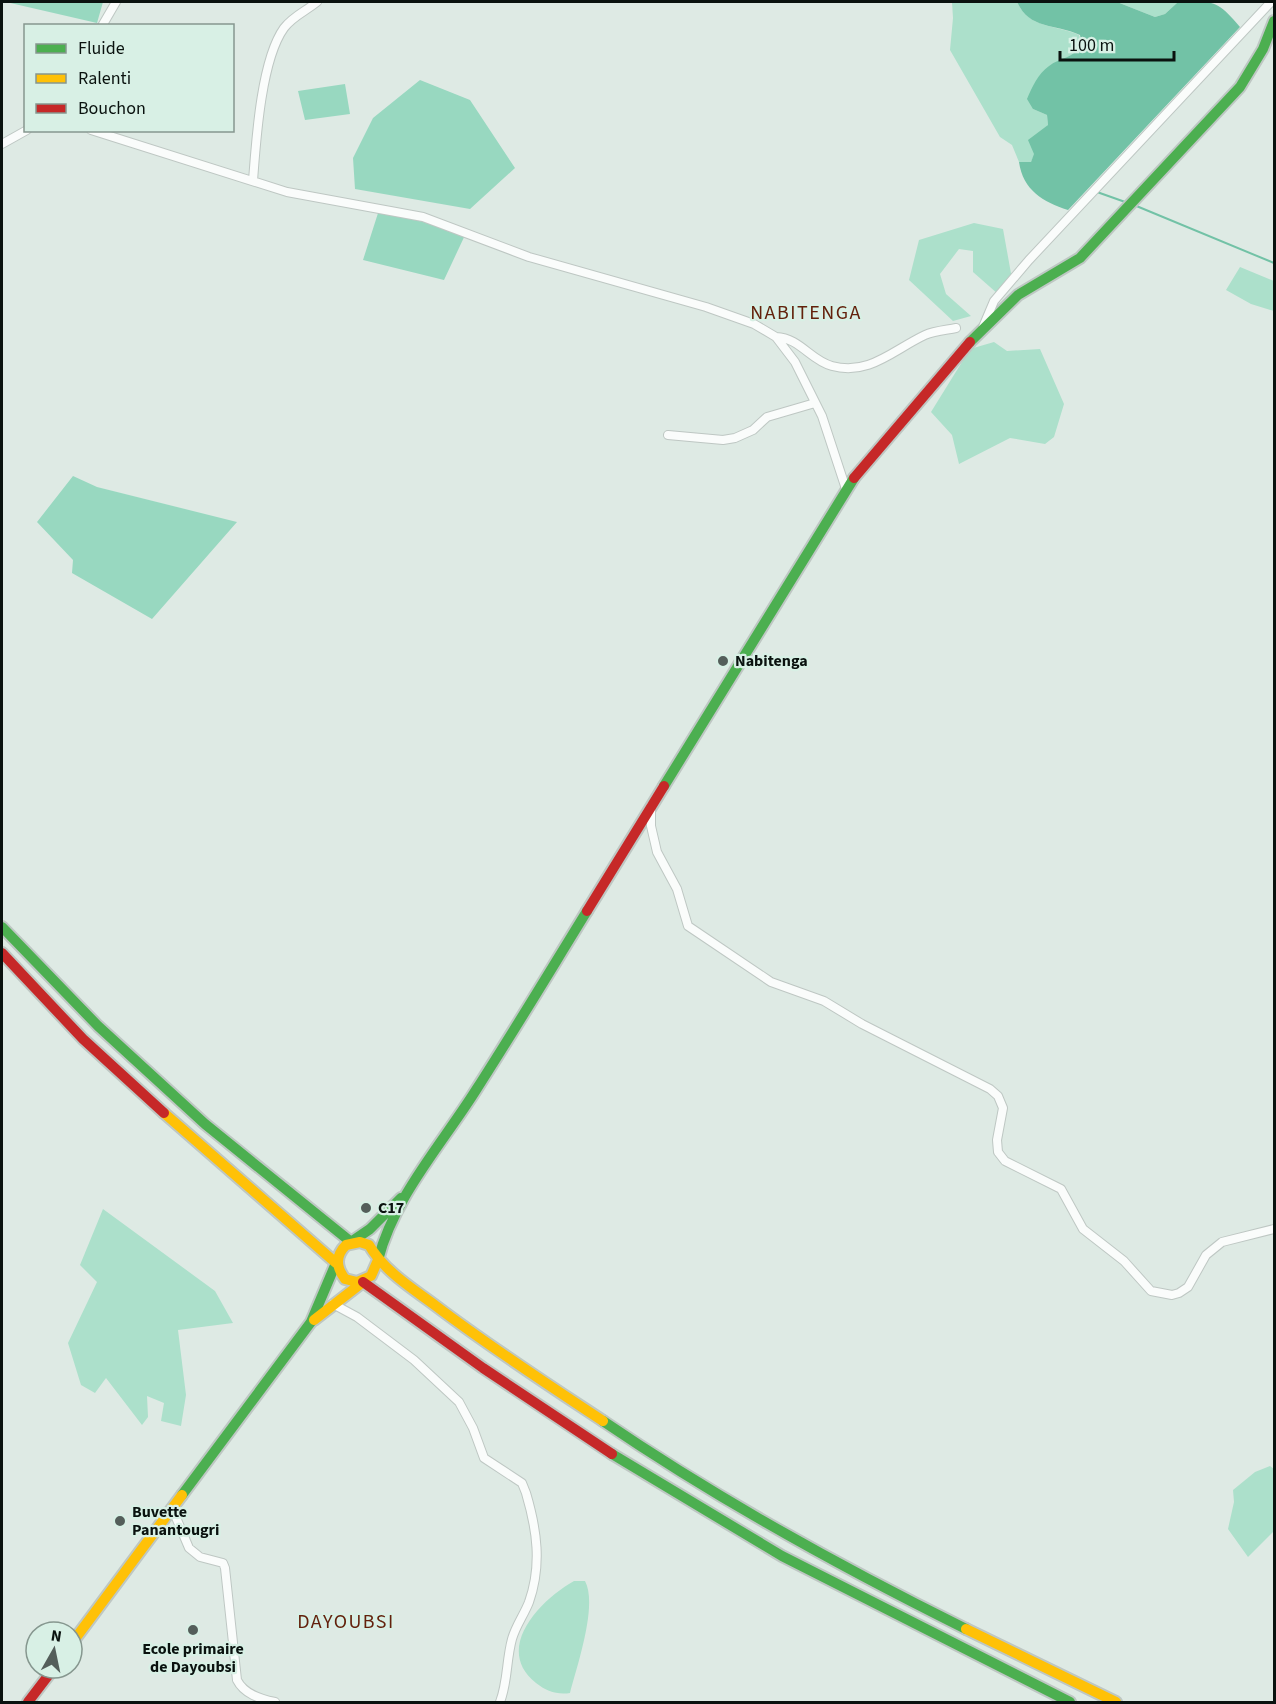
<svg xmlns="http://www.w3.org/2000/svg" width="1276" height="1704" font-family="'Source Sans 3',sans-serif">
  <rect width="100%" height="100%" fill="#deeae4"/>
  <path fill="#ace0cb" d="M952 2H1017C1030 29 1054 24 1079 35L1082 45 1075 55 1049 66 1033 109 1047 115 1048 125 1031 162H1019L1012 145 1000 137 950 50 953 18Z
    M1117 2H1178L1165 14 1155 17Z
    M974 223 1003 229 1012 279 998 294 973 272V251L959 249 940 274 946 294 971 316 953 321 909 280 919 240Z
    M1240 267 1274 281V311L1251 304 1226 290Z
    M994 342 1007 351 1040 349 1064 404 1054 437 1045 444 1010 438 959 464 952 435 931 412 970 349Z
    M103 1209 215 1291 233 1323 178 1330 186 1395 181 1426 161 1421 164 1403 147 1396 148 1417 142 1425 106 1378 95 1393 81 1385 68 1343 97 1282 80 1265Z
    M1270 1466 1274 1469V1531L1248 1557 1228 1529 1234 1502 1233 1490 1255 1472Z
    M574 1581H585C598 1605 577 1666 570 1693 557 1695 546 1691 536 1683 493 1649 540 1600 574 1581Z"/>
  <path fill="#98d8c0" d="M6 2H103L97 23Z
    M420 80 470 100 515 168 470 209 355 189 353 158 373 118Z
    M345 84 350 114 305 120 298 91Z
    M379 210 404 213 466 233 444 280 363 260Z
    M73 476 97 487 237 522 152 619 72 573 73 560 37 522Z"/>
  <path fill="#72c2a6" d="M1017 2H1117L1155 17 1165 14 1178 2C1214 1 1217 0 1240 27L1068 210C1043 202 1023 190 1019 162H1031L1034 154 1028 140 1048 125 1047 115 1033 109 1027 99C1032 87 1038 74 1049 66 1061 57 1072 59 1082 45L1080 35C1054 23 1030 30 1017 2Z"/>
  <g fill="none" stroke-linecap="round" stroke-linejoin="round">
    <path stroke="#72c2a6" stroke-width="2" d="M1097 192 1128 203
      M1134 205 1274 263"/>
    <g stroke="#bec7c3" stroke-width="10">
      <path id="street" d="M102 26 116 2
        M91 130 287 192 423 217 529 257 706 307 754 324 776 337 795 362 822 416 846 489
        M2 144 27 130
        M253 181C256 141 261 60 284 28 293 16 306 11 317 2
        M983 327 994 301 1029 260 1271 2
        M776 337C800 338 810 360 832 366 869 376 893 350 925 335 934 331 946 330 956 328
        M668 435 723 440 735 438 753 430 767 417 815 403
        M651 806V826L657 852 677 889 688 926 771 982 824 1001 862 1024 990 1089 998 1096 1003 1108 997 1140 998 1152 1005 1161 1061 1189 1083 1229 1124 1261 1151 1291 1172 1295 1179 1293 1188 1287 1206 1255 1222 1242 1274 1229
        M333 1304 357 1317 414 1360 459 1402 473 1428 484 1458 522 1483 526 1493C537 1530 542 1565 529 1602 524 1615 516 1625 512 1639 506 1661 508 1681 500 1702
        M172 1508 189 1548 200 1557 223 1563 225 1568 237 1680C244 1694 260 1699 275 1702"/>
    </g>
    <g stroke="#bec7c3" stroke-width="14">
      <path id="fast" d="M970 342 1018 295 1080 258 1240 87 1263 49 1274 21
        M664 786 854 478
        M2 927 98 1026 205 1124 351 1242
        M351 1242 370 1229 401 1198
        M378 1260C394 1197 442 1144 476 1090 514 1031 550 971 587 911
        M603 1421C719 1500 841 1567 966 1629
        M612 1454 782 1556 1070 1702
        M182 1495 311 1322 336 1263"/>
    </g>
    <g stroke="#bec7c3" stroke-width="14">
      <path id="slow" d="M164 1113 336 1263
        M378 1260 371 1276 357 1282 345 1279C336 1267 335 1256 346 1245L360 1242 369 1245C385 1272 412 1288 436 1306 490 1347 547 1384 603 1421
        M314 1320 363 1282
        M966 1629 1116 1702
        M72 1643 182 1495"/>
    </g>
    <g stroke="#bec7c3" stroke-width="14">
      <path id="jam" d="M854 478 970 342
        M587 911 664 786
        M2 953 83 1039 164 1113
        M363 1282 483 1368 612 1454
        M28 1702 54 1668"/>
    </g>
    <use href="#street" stroke="#fafcfb" stroke-width="8"/>
    <use href="#fast" stroke="#4caf50" stroke-width="10"/>
    <use href="#slow" stroke="#ffc107" stroke-width="10"/>
    <use href="#jam" stroke="#c62828" stroke-width="10"/>
  </g>
  <g fill="#545e5a" stroke="#d8f0e5" stroke-width="2">
    <circle cx="723" cy="661" r="6"/>
    <circle cx="366" cy="1208" r="6"/>
    <circle cx="120" cy="1521" r="6"/>
    <circle cx="193" cy="1630" r="6"/>
  </g>
  <g text-anchor="middle" dominant-baseline="central" stroke-width="4.5" stroke-linejoin="round" paint-order="stroke">
    <g font-size="16" font-weight="bold" fill="#0a120f" stroke="#d8f0e5" text-anchor="start">
      <text x="735" y="661">Nabitenga</text>
      <text x="378" y="1208">C17</text>
      <text x="132" y="1512">Buvette<tspan x="132" dy="18">Panantougri</tspan></text>
      <text x="193" y="1649" text-anchor="middle">Ecole primaire<tspan x="193" dy="18">de Dayoubsi</tspan></text>
    </g>
    <g font-size="20" letter-spacing="1.5" fill="#63210c" stroke="#d8f0e5">
      <text x="806" y="313">NABITENGA</text>
      <text x="346" y="1622">DAYOUBSI</text>
    </g>
  </g>
  <rect width="1276" height="1704" fill="none" stroke="#0a120f" stroke-width="6"/>
  <rect x="24" y="24" width="210" height="108" fill="#d8f0e5" stroke="#86978f" stroke-width="1.5"/>
  <rect x="36" y="44" width="30" height="9" fill="#4caf50" stroke="#86978f" stroke-width="1.5"/>
  <text x="78" y="54" font-size="18" fill="#0a120f">Fluide</text>
  <rect x="36" y="74" width="30" height="9" fill="#ffc107" stroke="#86978f" stroke-width="1.5"/>
  <text x="78" y="84" font-size="18" fill="#0a120f">Ralenti</text>
  <rect x="36" y="104" width="30" height="9" fill="#c62828" stroke="#86978f" stroke-width="1.5"/>
  <text x="78" y="114" font-size="18" fill="#0a120f">Bouchon</text>
  <g transform="translate(54 1650) rotate(9)"><circle r="28" fill="#d8f0e5" stroke="#86978f" stroke-width="1.5"/>
  <path d="M0-4.5L10 22L0 15L-10 22Z" fill="#545e5a"/>
  <text y="-9" font-size="16" font-weight="bold" text-anchor="middle" fill="#0a120f">N</text>
  </g>
  <path d="M1060 51v9h114v-9" fill="none" stroke="#0a120f" stroke-width="3"/>
  <text x="1069" y="51" font-size="18" fill="#0a120f" stroke="#d8f0e5" stroke-width="4.5" paint-order="stroke">100 m</text>
</svg>
